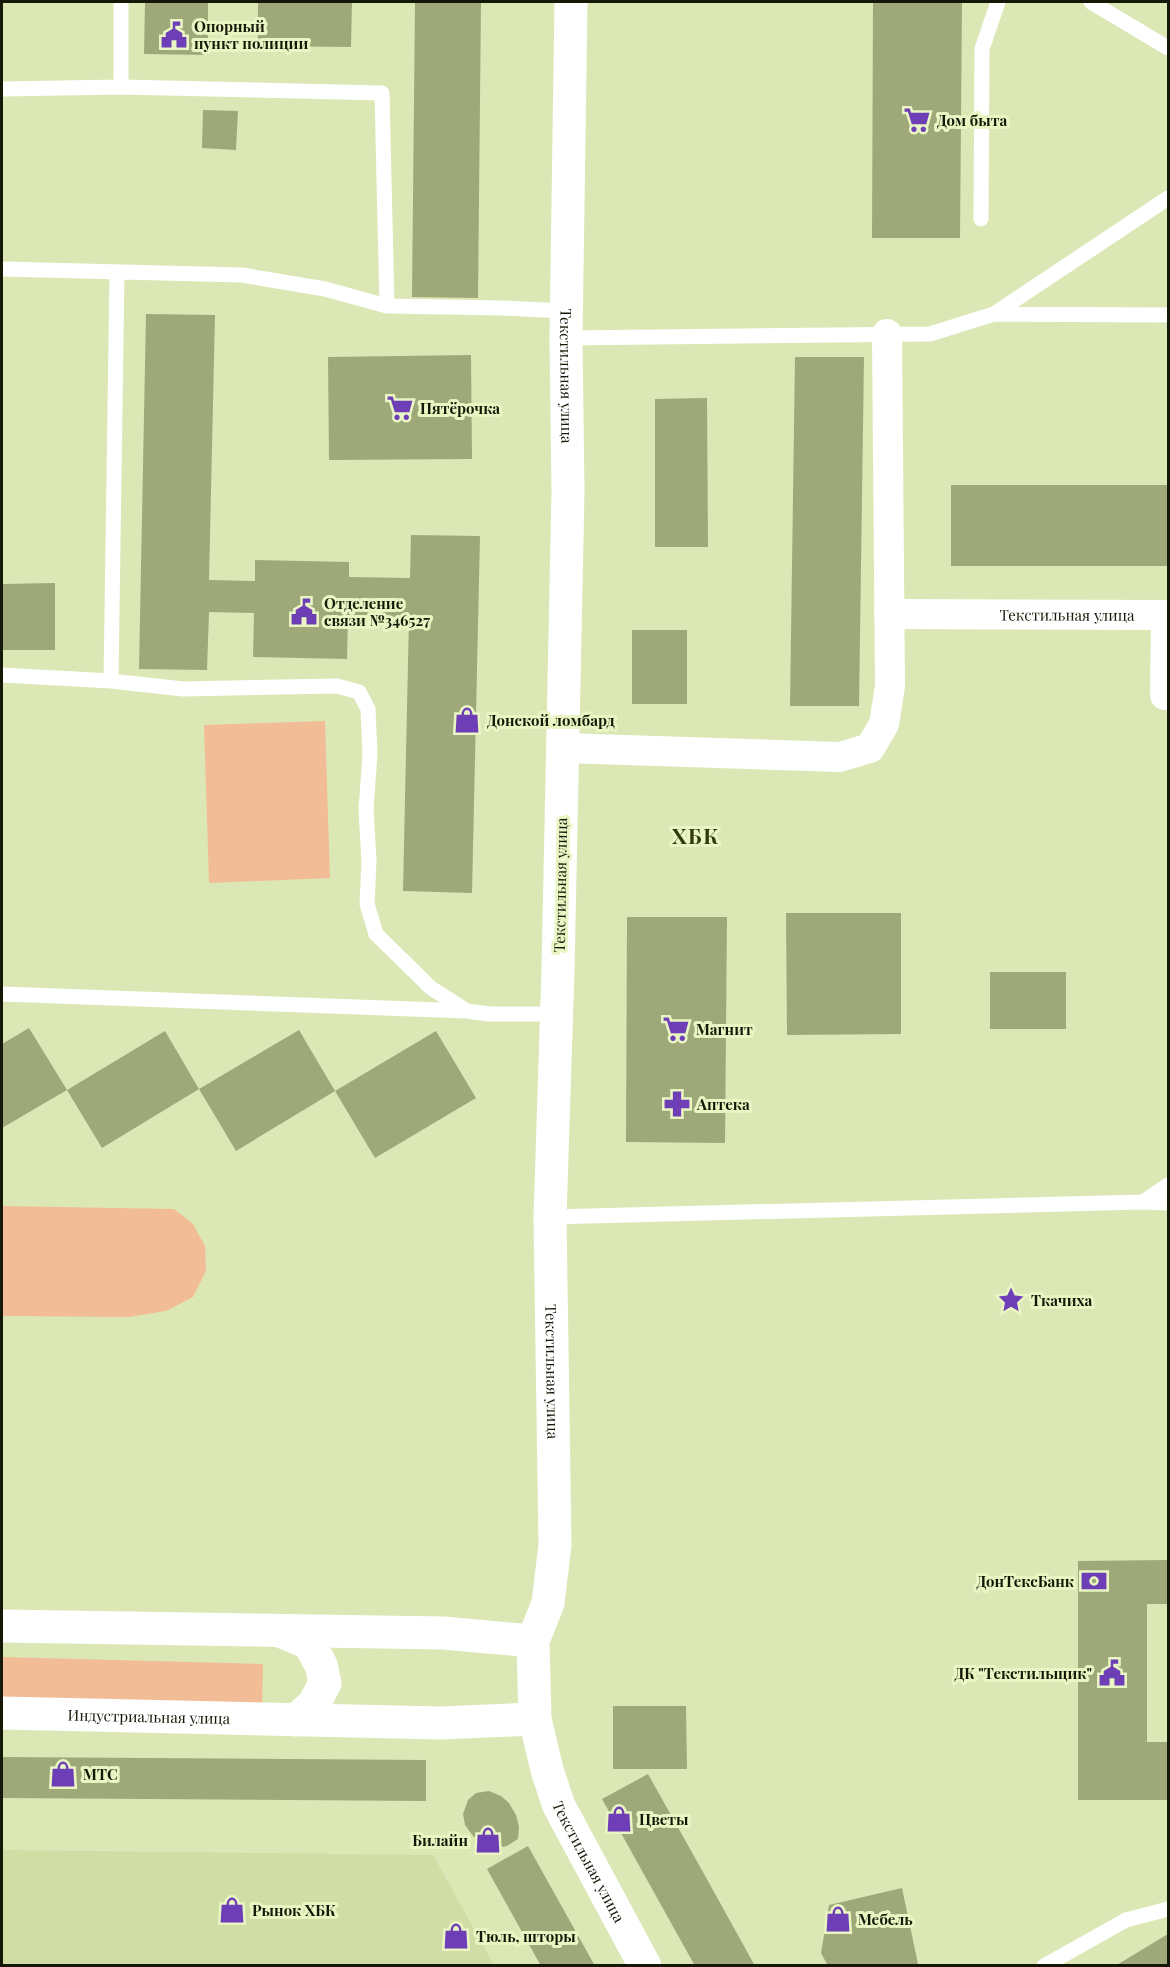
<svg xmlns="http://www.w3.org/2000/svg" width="1170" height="1967" font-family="'Playfair Display',serif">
  <rect width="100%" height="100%" fill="#dce7b6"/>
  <path fill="#d0dda5" d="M2 1850 433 1855 494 1965H2Z"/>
  <path fill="#f2bd96" d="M325 721 330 878 209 883 204 725Z
    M2 1206 174 1209 193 1224 205 1246 206 1271 193 1297 166 1311 129 1317 2 1316Z
    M2 1657 263 1664 262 1708 2 1702Z"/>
  <path fill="#9ea879" d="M145 2H208V55L144 54Z
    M258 2H352L351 47 258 46Z
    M415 2H481L478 298 412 297Z
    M873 2H962L960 238H872Z
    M203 110 238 111 236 150 202 148Z
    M146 314 215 315 209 580 255 581V560L349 562V577L410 578 411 535 480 536 472 893 403 891 409 617 348 616 347 659 253 657 254 613 209 612 207 670 139 669Z
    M471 355 472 459 329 460 328 357Z
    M795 357H864L859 706H790Z
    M707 398 708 547H655V399Z
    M951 485H1168V566H951Z
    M55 583V650H2V584Z
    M632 630H687V704H632Z
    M786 913H901V1034L787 1035Z
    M627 917H727L725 1143 626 1142Z
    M990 972H1066V1029H990Z
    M29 1028 67 1090 2 1128V1044Z
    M299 1030 335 1091 236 1151 199 1089Z
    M165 1031 199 1089 102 1148 67 1090Z
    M436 1031 476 1098 375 1158 335 1091Z
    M1168 1560V1604H1147V1742H1168V1800H1078V1561Z
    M613 1706H686L687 1769H613Z
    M2 1757 426 1760V1801L2 1798Z
    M648 1774 703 1872 755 1966H695L602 1799Z
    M489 1791 501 1796 509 1803 516 1815 519 1827 518 1839 507 1846 495 1848 482 1843 473 1836 465 1825 463 1814 468 1800 476 1793Z
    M528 1846 595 1966H541L487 1869Z
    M902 1888 918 1964 828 1966 821 1953 829 1905Z
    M1168 1934V1966H1115Z"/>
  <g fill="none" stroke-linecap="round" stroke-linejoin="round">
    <path stroke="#fff" stroke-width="15" d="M1091 2 1168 48
      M121 87V2
      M2 89 121 87 382 93 387 306 502 308 566 311
      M981 219 982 49 998 2
      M2 269 242 275 325 289 387 306
      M994 314 1168 315
      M566 338 930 334 994 314 1168 198
      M2 675 111 681 183 689 337 686 359 692 368 709 370 754 366 809 369 861 367 904 376 934 431 988 467 1011
      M111 681 117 272
      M2 994 467 1011 489 1014H557
      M1143 1202 1168 1203
      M550 1217 1143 1202 1168 1185
      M1044 1966 1126 1920 1168 1909"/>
    <g stroke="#fff" stroke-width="30">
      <path id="s1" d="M889 614 1166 615 1165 695"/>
      <path d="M563 748 840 757 870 748 884 724 890 686 887 334"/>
    </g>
    <g stroke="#fff" stroke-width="33">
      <path id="s2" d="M571 2 566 338 568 492 558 970 550 1217 555 1545 548 1603 533 1641 535 1719 547 1770 559 1806 645 1966"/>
      <path d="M2 1626 443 1633 533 1641"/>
      <path d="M280 1631 309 1643 321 1665 325 1683 314 1704 296 1720"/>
      <path id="s3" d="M2 1713 440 1723 535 1719"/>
    </g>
  </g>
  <defs>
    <g id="civic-bare" transform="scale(2.07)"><path d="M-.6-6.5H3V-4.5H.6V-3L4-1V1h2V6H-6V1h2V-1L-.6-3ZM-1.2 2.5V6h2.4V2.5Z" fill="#6e3eb6" stroke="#e9f5c3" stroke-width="2.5" paint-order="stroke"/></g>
    <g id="supermarket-bare" transform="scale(2.07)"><path d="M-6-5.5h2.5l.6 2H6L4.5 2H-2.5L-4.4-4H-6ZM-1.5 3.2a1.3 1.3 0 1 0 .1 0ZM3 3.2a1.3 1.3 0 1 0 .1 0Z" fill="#6e3eb6" stroke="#e9f5c3" stroke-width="2.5" paint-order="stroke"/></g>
    <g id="shop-bare" transform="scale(2.07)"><path d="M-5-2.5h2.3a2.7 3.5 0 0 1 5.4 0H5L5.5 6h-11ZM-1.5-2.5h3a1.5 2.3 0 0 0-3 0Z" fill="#6e3eb6" stroke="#e9f5c3" stroke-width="2.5" paint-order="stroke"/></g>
    <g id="pharmacy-bare" transform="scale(2.07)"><path d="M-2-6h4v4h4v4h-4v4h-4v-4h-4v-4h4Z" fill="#6e3eb6" stroke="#e9f5c3" stroke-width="2.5" paint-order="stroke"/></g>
    <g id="sight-bare" transform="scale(2.07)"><path d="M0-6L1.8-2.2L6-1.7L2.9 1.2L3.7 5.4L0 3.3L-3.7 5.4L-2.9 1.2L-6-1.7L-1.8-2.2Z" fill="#6e3eb6" stroke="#e9f5c3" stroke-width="2.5" paint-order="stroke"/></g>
    <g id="bank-bare" transform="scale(2.07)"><path d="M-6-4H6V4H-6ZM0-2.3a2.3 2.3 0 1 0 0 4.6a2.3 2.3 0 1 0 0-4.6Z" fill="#6e3eb6" stroke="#e9f5c3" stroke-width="2.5" paint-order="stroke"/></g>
  </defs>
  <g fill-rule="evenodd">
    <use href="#civic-bare" x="174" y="35"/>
    <use href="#supermarket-bare" x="917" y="120"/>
    <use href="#supermarket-bare" x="400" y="408"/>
    <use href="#civic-bare" x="304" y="612"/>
    <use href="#shop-bare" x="467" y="720"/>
    <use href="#supermarket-bare" x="676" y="1029"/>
    <use href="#pharmacy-bare" x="677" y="1104"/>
    <use href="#sight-bare" x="1011" y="1300"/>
    <use href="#bank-bare" x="1094" y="1581"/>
    <use href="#civic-bare" x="1112" y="1673"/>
    <use href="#shop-bare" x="63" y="1774"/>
    <use href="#shop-bare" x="619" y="1819"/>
    <use href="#shop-bare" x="488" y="1840"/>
    <use href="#shop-bare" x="232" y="1910"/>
    <use href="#shop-bare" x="838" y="1919"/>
    <use href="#shop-bare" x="456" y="1936"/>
  </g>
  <g text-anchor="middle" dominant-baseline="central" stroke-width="6" stroke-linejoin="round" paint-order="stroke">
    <g font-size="15" font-weight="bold" fill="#151806" stroke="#e9f5c3" text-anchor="start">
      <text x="194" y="26">Опорный<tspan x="194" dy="17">пункт полиции</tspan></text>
      <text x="937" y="120">Дом быта</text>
      <text x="420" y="408">Пятёрочка</text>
      <text x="324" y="603">Отделение<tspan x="324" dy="17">связи №346527</tspan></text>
      <text x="487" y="720">Донской ломбард</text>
      <text x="696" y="1029">Магнит</text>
      <text x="697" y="1104">Аптека</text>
      <text x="1031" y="1300">Ткачиха</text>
      <text x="1074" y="1581" text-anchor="end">ДонТексБанк</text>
      <text x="1092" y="1673" text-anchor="end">ДК "Текстильщик"</text>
      <text x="83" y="1774">МТС</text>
      <text x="639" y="1819">Цветы</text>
      <text x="468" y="1840" text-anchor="end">Билайн</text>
      <text x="252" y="1910">Рынок ХБК</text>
      <text x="858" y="1919">Мебель</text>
      <text x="476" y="1936">Тюль, шторы</text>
    </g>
    <g font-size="15" fill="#151806" stroke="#e9f5c3">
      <text stroke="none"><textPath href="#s2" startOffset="374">Текстильная улица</textPath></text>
      <text stroke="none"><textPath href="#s1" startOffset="178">Текстильная улица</textPath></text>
      <text transform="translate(560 885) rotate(-89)">Текстильная улица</text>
      <text stroke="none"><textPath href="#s2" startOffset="1370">Текстильная улица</textPath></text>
      <text stroke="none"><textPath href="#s3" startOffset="147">Индустриальная улица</textPath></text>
      <text stroke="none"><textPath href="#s2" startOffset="1874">Текстильная улица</textPath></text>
    </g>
    <g font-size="21" font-weight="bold" letter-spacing="1.5" fill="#333a0c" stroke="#e9f5c3">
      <text x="696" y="835">ХБК</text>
    </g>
  </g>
  <rect width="1170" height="1967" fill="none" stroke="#151806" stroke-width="6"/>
</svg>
